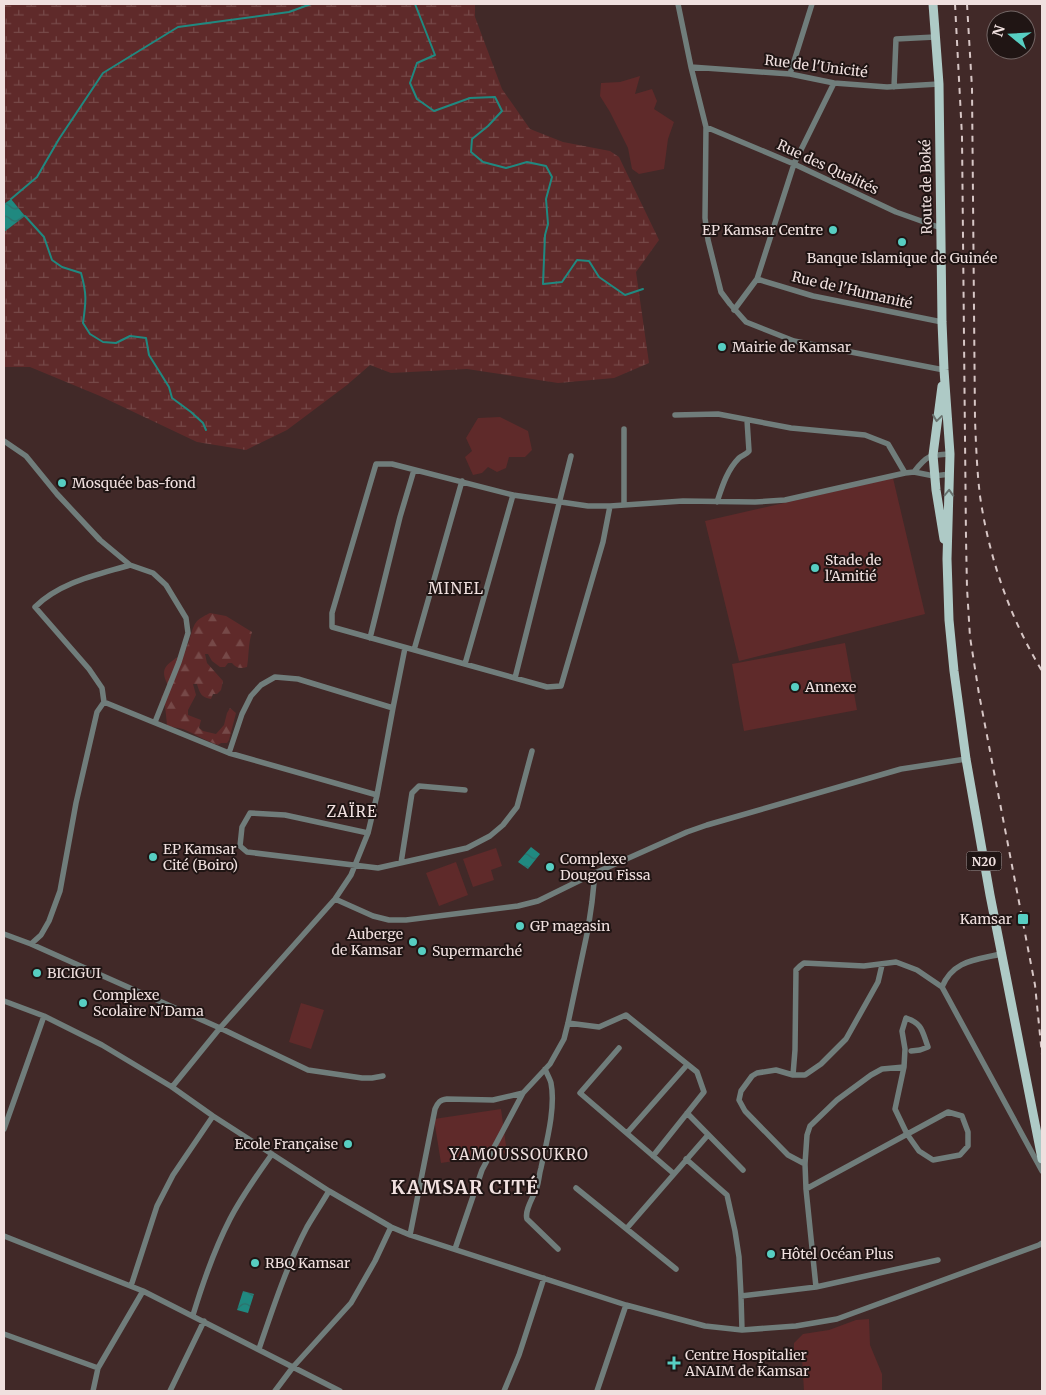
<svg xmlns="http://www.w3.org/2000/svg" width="1046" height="1395" font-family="Merriweather,serif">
  <defs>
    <pattern id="forest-firs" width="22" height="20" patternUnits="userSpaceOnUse" patternTransform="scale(1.25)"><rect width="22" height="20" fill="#5f2a2a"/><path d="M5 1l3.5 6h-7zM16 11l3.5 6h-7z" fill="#764948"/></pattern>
    <pattern id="wetland-marsh" width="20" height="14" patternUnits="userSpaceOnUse" patternTransform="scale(1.25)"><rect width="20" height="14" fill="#5f2a2a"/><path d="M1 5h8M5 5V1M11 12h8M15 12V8" fill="none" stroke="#764948"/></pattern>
    <pattern id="water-waves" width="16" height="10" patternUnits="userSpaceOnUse" patternTransform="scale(1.25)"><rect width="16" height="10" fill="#208980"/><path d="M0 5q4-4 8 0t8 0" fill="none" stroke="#2e706b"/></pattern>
  </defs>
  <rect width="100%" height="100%" fill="#412928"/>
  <path fill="#5f2a2a" d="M640 76 635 94 652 89 657 101 654 109 674 122 668 139 664 169 639 174 632 169 628 148 610 112 600 96 601 83 620 82Z
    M500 417 528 431 532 450 525 457H509L506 468 497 472 488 467 482 473 473 475 465 457 472 451 466 438 478 418Z
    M893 478 925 614 739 661 705 521Z
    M845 643 857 710 744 731 732 664Z
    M496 848 502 866 491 870 494 880 473 887 463 859Z
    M456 862 468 895 439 906 426 873Z
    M301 1003 324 1010 311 1049 289 1042Z
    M501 1109 507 1153 441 1163 434 1119Z
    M869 1319 870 1345 882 1374V1391H804L802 1358 794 1353V1343L803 1334 829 1330 856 1320Z"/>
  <path fill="url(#forest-firs)" d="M210 613 226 616 252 632C248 644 249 655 247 667 240 669 236 668 232 663H228L225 667H220L212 661 208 654H205L207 663 223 681 221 690 217 694H213L211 699C201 697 200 694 197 684H193L196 695 188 710V715L201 720 199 728 203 731 216 734 224 725 227 713 230 708 236 713 229 740 227 743H221L218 745C206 741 195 734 183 729 177 727 173 728 167 725L165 705 161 703V698L168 685C156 663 175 663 184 651 191 643 190 629 197 621 200 618 206 615 210 613Z"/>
  <path fill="url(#wetland-marsh)" d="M4 4H475V17L502 89 530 129 563 142 610 151 619 157 659 240 636 272 649 363 614 378 558 383 467 369 391 373 370 365 347 385 287 430 246 450 197 442 100 396 30 367H4V232L25 216 11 199 4 204Z"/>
  <path fill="url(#water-waves)" d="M11 199 25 216 4 232V204Z
    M531 847 540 854 528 869 518 862Z
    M243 1291 254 1294 248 1313 237 1310Z"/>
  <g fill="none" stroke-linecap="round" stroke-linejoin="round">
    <path stroke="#208980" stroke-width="2" d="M415 4 435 55 417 63 410 83 417 99 434 111 470 98 495 97 502 111 488 126 472 139 471 152 483 162 506 168 527 162 546 166 552 177 546 199 548 224 545 235 543 284 562 282 577 260 589 261 599 277 625 295 643 289
      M11 199 37 177 59 139 103 73 178 27 289 12 311 4
      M25 216 44 237 52 260 62 267 81 273C87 294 86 302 83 323L90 334 103 342 116 343 130 336 146 338 149 355 169 387 172 398 191 412 203 423 206 430"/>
    <path stroke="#707d7b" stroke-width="5.5" d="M678 4 691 67 706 127 705 218 708 240 721 292 730 304 746 322 794 341 944 370
      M691 67 790 74 834 83 887 87 939 84
      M790 74 812 4
      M894 87 896 39 935 37
      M706 127 794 164 896 212 941 228
      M757 279 813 296 942 322
      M734 310 757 279 794 164 834 83
      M675 415 718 414 791 428 865 435 888 444 905 473
      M624 429V505
      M4 441 26 456 57 494 100 540 130 565 153 573 166 585 186 618 188 633 179 662 155 722
      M914 472C927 455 930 455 950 454
      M717 502C722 487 727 470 739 458 742 455 746 455 749 451L747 420
      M610 506 603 542 561 686 547 687 332 627V613L376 464H392L513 495 588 506H610L683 501 755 502 785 500 905 473 914 472 934 476 950 474
      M370 638 400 517 414 470
      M414 650 462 481
      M465 664 513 495
      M515 678 571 456
      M104 702 102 688 89 669 35 607C60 582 97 575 130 565
      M229 753 242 714 251 696 261 685 275 677 298 679 393 708
      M368 833 285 815 250 813 242 827 240 846 247 852 378 868 467 848 490 836 503 825 517 807 532 751
      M401 863 412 793 419 786 465 790
      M335 899 373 916 389 920H406L518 906 538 901 595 873 687 832 707 825 901 769 966 759
      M4 934 31 944 220 1028 308 1070 362 1078H372L383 1076
      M31 944 41 935 49 921 60 891 76 803 97 712 104 702 229 753 377 795
      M942 987C953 960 976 960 1001 954
      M4 1001 44 1016 102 1045 172 1087 213 1116 329 1191 391 1227 410 1235 626 1305 705 1326 742 1330 796 1326 837 1319 1039 1245 1042 1243
      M568 1023 599 1027 626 1015 697 1072 704 1092 653 1156
      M619 1048 580 1093 673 1173
      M545 1069C547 1074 550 1079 551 1083 556 1108 546 1144 541 1168 539 1174 539 1181 537 1187 534 1196 524 1211 527 1219L558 1249
      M793 1075 795 1050 796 970 800 966 804 963 864 966 896 962 917 970 942 987 1042 1171
      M172 1087 220 1028 335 899 351 875 368 833 377 795 393 708 405 648
      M687 1113 743 1170
      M4 1129 44 1016
      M627 1133 687 1065
      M686 1159 727 1195 735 1231 739 1257 741 1296 742 1330
      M805 1164 788 1155 745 1111 739 1100 741 1091 752 1076 757 1073 776 1070 793 1075H805L821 1064 846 1039 878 982 882 965
      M576 1188 676 1269
      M806 1189 948 1112 962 1116 968 1132V1146L960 1155 933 1160 919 1151 907 1134 895 1109 904 1067 905 1049 902 1031 906 1018C923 1024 922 1031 928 1047L920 1050 911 1051
      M627 1228 708 1135
      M410 1235 435 1109C438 1102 440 1100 447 1099L493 1100 523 1093 550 1064 564 1039 568 1023 588 929 592 902 595 873
      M4 1236 143 1291 340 1391
      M455 1249 482 1170 523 1093
      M131 1286 157 1206 173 1175 213 1116
      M816 1287 806 1189 805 1164 807 1135 810 1126 837 1100 871 1075 882 1069 904 1067
      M741 1296 816 1287 938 1260
      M193 1315C203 1282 214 1250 230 1219 242 1196 257 1175 272 1154
      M4 1334 98 1368
      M259 1349C273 1308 287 1265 307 1227 314 1215 322 1203 329 1191
      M93 1391 98 1368 143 1291
      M170 1391 204 1321
      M275 1391 293 1367 351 1303 375 1261 391 1227
      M504 1391 519 1355 544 1278
      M597 1391 626 1305"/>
    <path stroke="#aecac6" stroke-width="9" d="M933 4 939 84 942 322 944 370 950 454 947 559 949 620 954 671 966 759 990 895 1042 1159
      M942 386 933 455 936 490 944 539"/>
    <path stroke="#d7c6c5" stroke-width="2" stroke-dasharray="6 6" stroke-linecap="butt" d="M955 4 962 136 966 538 967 588 970 637 979 694 1035 985 1042 1055
      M967 4 972 88 975 420C976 445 977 471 980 496 989 558 1010 618 1042 671"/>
  </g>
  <defs><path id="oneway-chevron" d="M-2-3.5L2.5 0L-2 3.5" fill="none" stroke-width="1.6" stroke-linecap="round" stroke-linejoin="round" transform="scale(1.25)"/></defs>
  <g stroke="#67706d">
    <use href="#oneway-chevron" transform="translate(937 418) rotate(98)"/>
    <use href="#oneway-chevron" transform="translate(949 493) rotate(-88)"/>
  </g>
  <g fill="#57cec2" stroke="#201514" stroke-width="2">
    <circle cx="833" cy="230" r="5"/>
    <circle cx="902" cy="242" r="5"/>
    <circle cx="722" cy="347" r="5"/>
    <circle cx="62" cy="483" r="5"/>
    <circle cx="815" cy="568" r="5"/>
    <circle cx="795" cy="687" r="5"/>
    <circle cx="153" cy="857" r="5"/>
    <circle cx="550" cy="867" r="5"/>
    <rect x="1017" y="913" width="12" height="12" rx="2.5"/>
    <circle cx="520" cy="926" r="5"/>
    <circle cx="413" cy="942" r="5"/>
    <circle cx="422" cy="951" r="5"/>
    <circle cx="37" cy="973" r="5"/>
    <circle cx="83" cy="1003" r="5"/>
    <circle cx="348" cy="1144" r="5"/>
    <circle cx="771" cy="1254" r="5"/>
    <circle cx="255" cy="1263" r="5"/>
    <path d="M671.5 1355.5h5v5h5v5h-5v5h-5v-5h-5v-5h5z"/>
  </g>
  <g text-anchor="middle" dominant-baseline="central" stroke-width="4" stroke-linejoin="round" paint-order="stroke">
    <rect fill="#201514" stroke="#b2a3a2" stroke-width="1" x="966.5" y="851.5" width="35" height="19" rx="4"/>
    <g font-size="12" font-weight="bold" fill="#f0e0df">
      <text x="984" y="861">N20</text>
    </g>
    <g font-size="14" fill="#f0e0df" stroke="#201514">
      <text transform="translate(816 66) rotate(7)">Rue de l'Unicité</text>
      <text transform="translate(828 167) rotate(25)">Rue des Qualités</text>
      <text transform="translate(926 187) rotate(-91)">Route de Boké</text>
      <text transform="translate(852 290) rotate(13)">Rue de l'Humanité</text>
    </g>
    <g font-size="14" fill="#f0e0df" stroke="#201514" text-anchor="start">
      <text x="823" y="230" text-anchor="end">EP Kamsar Centre</text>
      <text x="902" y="258" text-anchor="middle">Banque Islamique de Guinée</text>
      <text x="732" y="347">Mairie de Kamsar</text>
      <text x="72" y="483">Mosquée bas-fond</text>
      <text x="825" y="560">Stade de<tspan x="825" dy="16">l'Amitié</tspan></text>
      <text x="805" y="687">Annexe</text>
      <text x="163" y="849">EP Kamsar<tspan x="163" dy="16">Cité (Boiro)</tspan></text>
      <text x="560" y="859">Complexe<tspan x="560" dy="16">Dougou Fissa</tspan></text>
      <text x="1012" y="919" text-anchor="end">Kamsar</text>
      <text x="530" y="926">GP magasin</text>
      <text x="403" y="934" text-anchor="end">Auberge<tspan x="403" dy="16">de Kamsar</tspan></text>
      <text x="432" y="951">Supermarché</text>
      <text x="47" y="973">BICIGUI</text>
      <text x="93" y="995">Complexe<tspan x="93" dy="16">Scolaire N'Dama</tspan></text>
      <text x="338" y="1144" text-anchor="end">Ecole Française</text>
      <text x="781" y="1254">Hôtel Océan Plus</text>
      <text x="265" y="1263">RBQ Kamsar</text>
      <text x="685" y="1355">Centre Hospitalier<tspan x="685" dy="16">ANAIM de Kamsar</tspan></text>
    </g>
    <g font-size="15" letter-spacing="1" fill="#f0e0df" stroke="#201514">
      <text x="456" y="588">MINEL</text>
      <text x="352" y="811">ZAÏRE</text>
      <text x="519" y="1154">YAMOUSSOUKRO</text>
    </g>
    <g font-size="19" font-weight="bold" letter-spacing="1" fill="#f0e0df" stroke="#201514">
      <text x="465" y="1187">KAMSAR CITÉ</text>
    </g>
  </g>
  <rect width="1046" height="1395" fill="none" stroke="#f0e0df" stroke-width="10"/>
  <g transform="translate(1011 35) rotate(288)"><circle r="24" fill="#201514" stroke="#736665"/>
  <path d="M0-4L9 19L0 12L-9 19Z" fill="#57cec2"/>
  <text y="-8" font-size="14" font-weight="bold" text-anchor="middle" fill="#f0e0df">N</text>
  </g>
</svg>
